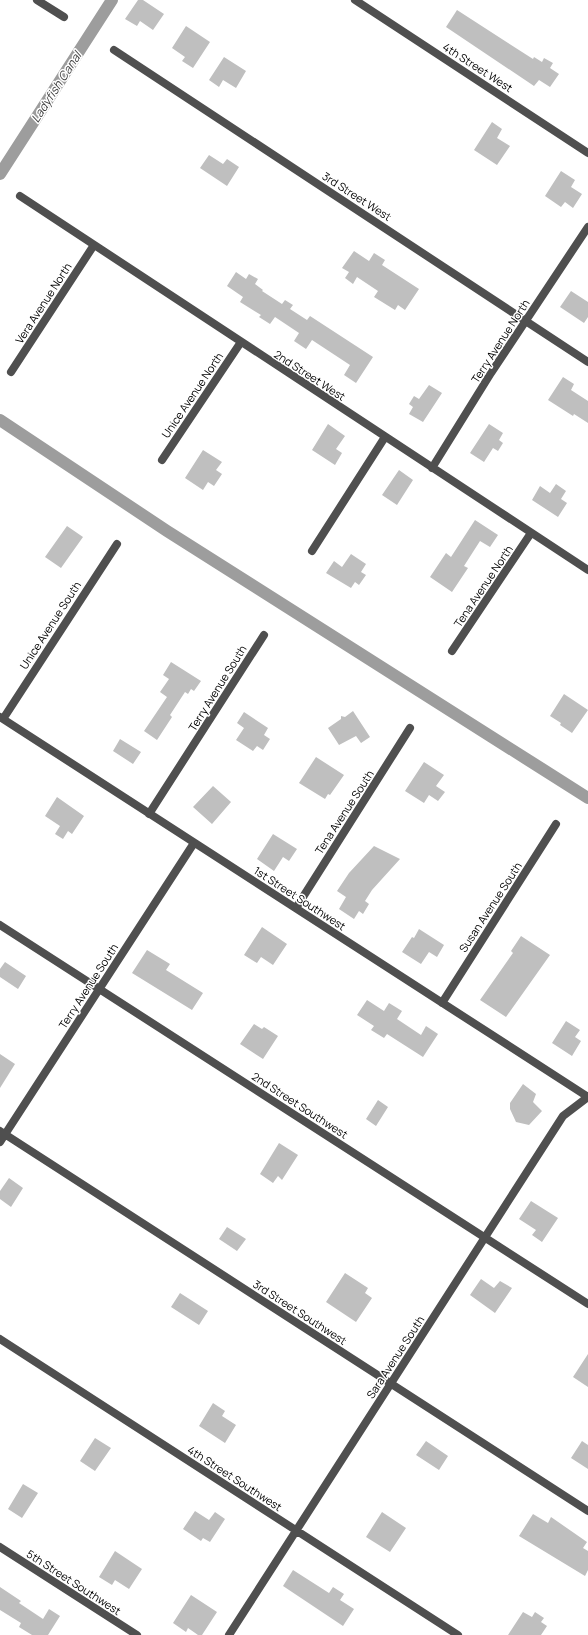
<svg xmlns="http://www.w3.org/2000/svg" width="588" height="1635" font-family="Manrope,sans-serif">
  <rect width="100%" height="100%" fill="#fff"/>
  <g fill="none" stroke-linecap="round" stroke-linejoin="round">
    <path stroke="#9d9d9d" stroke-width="12" d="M0 174 112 0
      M0 420 167 531 588 798"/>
  </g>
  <path fill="#bfbfbf" d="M138 0H143L164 14 153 30 140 21 137 26 125 19Z
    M457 10 533 59 534 57 542 62 544 58 553 63 550 68 559 74 550 87 539 80 534 86 446 27Z
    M186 26 210 42 193 68 182 61 185 57 172 48Z
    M224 57 246 71 236 88 223 80 219 87 209 80Z
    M492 122 502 129 497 138 510 146 497 165 474 150Z
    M209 155 223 164 227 159 239 167 227 186 200 168Z
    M561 171 575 180 571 187 582 194 573 208 565 202 561 207 545 196Z
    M354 251 369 261 374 253 385 260 382 265 419 289 405 310 398 305 395 310 374 297 378 291 357 277 353 284 345 278 349 272 342 268Z
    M236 272 246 279 249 274 258 279 255 284 263 290 262 291 282 304 285 300 293 305 290 309 307 320 310 316 373 357 356 383 344 375 350 365 312 340 306 349 294 341 299 333 275 317 270 324 259 317 261 315 240 302 243 297 227 286Z
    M571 291 588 302V317L584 323 560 307Z
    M563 377 574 384 571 390 588 401V423L574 414 573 416 548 400Z
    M429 385 442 393 423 422 409 414 413 407 409 404 414 396 419 399Z
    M328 424 345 436 336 449 342 453 335 465 312 450Z
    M489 424 503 433 499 440 503 443 498 451 493 448 484 462 470 453Z
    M203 450 222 462 216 470 222 474 214 486 208 482 203 490 185 478Z
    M399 470 413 480 397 505 382 495Z
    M556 484 566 491 561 499 567 503 558 517 532 500 540 486 550 493Z
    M475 520 498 535 490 547 480 541 464 566 468 568 452 592 430 577 446 553 451 557Z
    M67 526 83 537 61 568 45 557Z
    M351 554 366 564 361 572 366 575 359 585 355 582 351 588 326 573 334 561 342 567Z
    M171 662 201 681 194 691 191 689 188 694 185 692 170 715 172 717 157 740 144 731 167 697 160 692 169 679 163 675Z
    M564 694 588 710 572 733 560 725 561 723 550 716Z
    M353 711 370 737 361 743 356 736 339 745 328 728 341 719V716L345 717Z
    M244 712 268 728 264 735 270 739 263 750 257 746 253 751 236 740 244 728 237 723Z
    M120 739 141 752 133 764 113 751Z
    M316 757 344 775 330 795 328 794 325 799 299 783Z
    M424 762 444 775 436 786 445 792 438 801 429 795 424 803 405 791Z
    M213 786 231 802 212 824 193 807Z
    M57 797 84 816 72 834 68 831 63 839 55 834 60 826 45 816Z
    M273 834 297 849 289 861 283 857 274 871 257 859Z
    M374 846 400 859 372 890 365 901 369 904 363 914 359 911 354 919 339 909 346 897 337 891 349 873Z
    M262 927 287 944 273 965 261 957 257 963 244 955Z
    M419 929 444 945 437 957 429 952 421 964 402 952 412 937 414 938Z
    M521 936 550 955 506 1017 480 1000 513 953 511 951Z
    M147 950 170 964 166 970 203 993 192 1010 132 973Z
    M5 962 26 976 18 989 0 977V969Z
    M367 1000 384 1011 389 1003 402 1011 397 1019 421 1035 426 1026 438 1034 423 1057 387 1034 384 1038 371 1030 374 1026 357 1015Z
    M566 1021 580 1030 575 1037 581 1041 572 1056 552 1043Z
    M254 1024 262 1029 264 1027 278 1036 263 1059 240 1044Z
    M0 1054 15 1064 0 1088Z
    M523 1084 536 1094 533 1102 542 1111 529 1125 516 1122 510 1109V1103Z
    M378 1100 388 1107 376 1126 366 1119Z
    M279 1143 298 1155 282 1180 278 1176 273 1183 260 1174Z
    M9 1178 23 1188 11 1207 0 1199V1191Z
    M531 1201 558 1218 542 1242 532 1235 536 1230 519 1219Z
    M227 1227 246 1239 237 1251 219 1239Z
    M345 1273 368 1288 365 1293 372 1298 356 1322 326 1302Z
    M481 1279 494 1288 500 1281 512 1288 495 1313 470 1295Z
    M180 1293 208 1311 199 1325 171 1307Z
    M588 1354V1387L573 1377Z
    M213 1403 225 1411 222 1416 236 1425 225 1443 199 1426Z
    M95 1438 111 1448 95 1471 80 1461Z
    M426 1441 448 1456 439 1470 416 1455Z
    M582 1441 588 1445V1469L571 1458Z
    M23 1484 38 1493 22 1518 8 1509Z
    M195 1511 209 1520 215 1512 225 1519 210 1542 203 1538 201 1541 183 1529Z
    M382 1512 406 1528 390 1552 366 1537Z
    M533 1514 548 1523 551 1517 587 1542 583 1548 588 1551V1570L585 1576 519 1536Z
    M115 1551 142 1569 129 1589 115 1580 112 1585 99 1577Z
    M293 1570 329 1593 333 1587 344 1594 340 1600 354 1609 343 1626 283 1586Z
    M0 1587 21 1601 19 1603 43 1619 49 1609 60 1616 48 1635H32L19 1627 21 1623 0 1610Z
    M191 1595 217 1612 202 1635H198L188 1628 186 1632 173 1623Z
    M523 1612 532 1617 535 1612 544 1618 541 1622 547 1626 541 1635H508Z"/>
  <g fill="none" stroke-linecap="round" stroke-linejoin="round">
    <path stroke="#4f4f4f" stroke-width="8" d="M37 0 64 17
      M355 0 588 153
      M114 50 588 362
      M20 196 588 570
      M11 372 94 245
      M162 460 241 342
      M432 468 491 373 588 227
      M312 551 385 437
      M452 651 531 533
      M0 717 588 1097
      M3 719 117 544
      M149 814 264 635
      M296 908 410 728
      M0 925 588 1304
      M442 1003 556 824
      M0 1131 588 1511
      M0 1142 194 843
      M0 1339 458 1635
      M0 1547 137 1635
      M229 1635 563 1116 588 1097"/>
  </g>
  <g text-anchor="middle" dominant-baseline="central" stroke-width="3" stroke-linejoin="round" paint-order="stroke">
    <g font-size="11" fill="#000" stroke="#fff">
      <text transform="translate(478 67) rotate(33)">4th Street West</text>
      <text transform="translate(357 196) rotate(33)">3rd Street West</text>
      <text transform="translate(43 303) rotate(-57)">Vera Avenue North</text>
      <text transform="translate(500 341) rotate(-57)">Terry Avenue North</text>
      <text transform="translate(310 375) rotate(33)">2nd Street West</text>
      <text transform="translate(192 395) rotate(-56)">Unice Avenue North</text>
      <text transform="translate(483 586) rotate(-56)">Tena Avenue North</text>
      <text transform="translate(50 625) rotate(-57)">Unice Avenue South</text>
      <text transform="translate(217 688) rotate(-58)">Terry Avenue South</text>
      <text transform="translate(344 812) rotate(-57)">Tena Avenue South</text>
      <text transform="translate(300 898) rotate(33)">1st Street Southwest</text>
      <text transform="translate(490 907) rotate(-57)">Susan Avenue South</text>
      <text transform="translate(88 986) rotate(-57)">Terry Avenue South</text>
      <text transform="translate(300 1105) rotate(33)">2nd Street Southwest</text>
      <text transform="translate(300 1312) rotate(33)">3rd Street Southwest</text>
      <text transform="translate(395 1357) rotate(-57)">Sara Avenue South</text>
      <text transform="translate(235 1478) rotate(33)">4th Street Southwest</text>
      <text transform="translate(74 1582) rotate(33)">5th Street Southwest</text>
    </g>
    <g font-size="12" font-style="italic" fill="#3e3e3e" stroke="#fff">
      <text transform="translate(56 87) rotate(-57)">Ladyfish Canal</text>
    </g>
  </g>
</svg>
